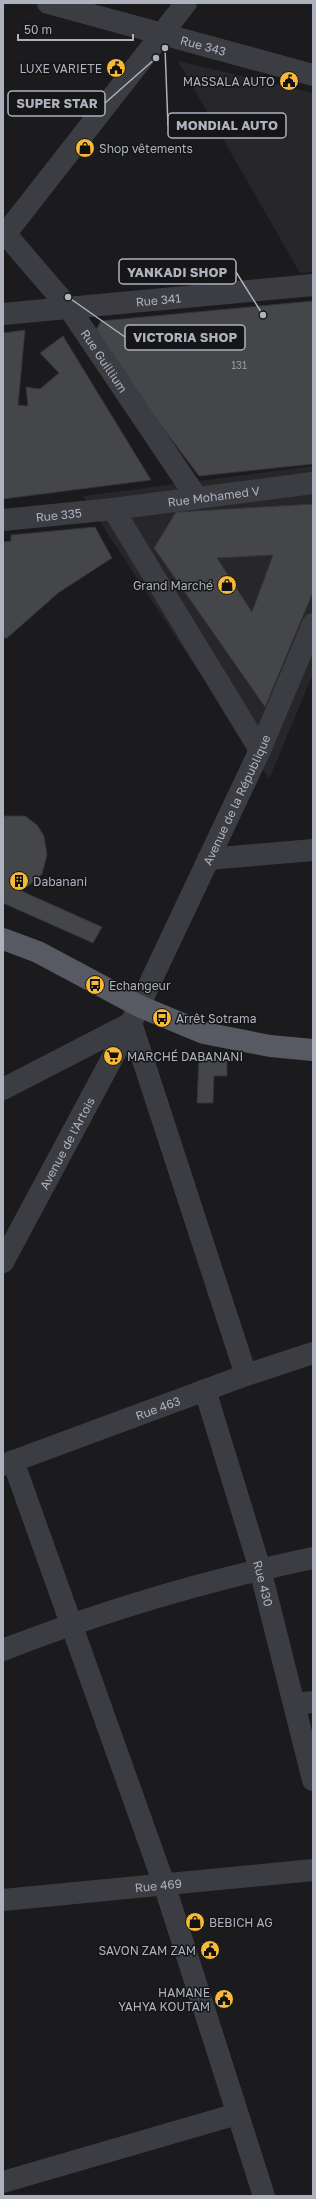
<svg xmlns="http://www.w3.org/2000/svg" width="316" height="2199" font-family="'Golos Text',sans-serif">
  <rect width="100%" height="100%" fill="#1b1b1d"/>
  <path fill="#27272a" d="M178 61 313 93V272L300 273Z
    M313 466V674L269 779 83 496Z"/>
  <path fill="#45464a" stroke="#353539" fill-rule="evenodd" d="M313 301V464L199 476 93 335 101 321Z
    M25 330 18 405 28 406 26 387 40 389 59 373 40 353 63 336 151 480 3 499V333Z
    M313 504V592L265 707 154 548 176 512ZM273 555 252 612 217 558Z
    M95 527 112 558 58 593 7 638H3V542L11 541V535Z
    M3 816H25L37 825 44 836 47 855 42 874 27 887 17 889 102 927 93 943 3 903Z
    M199 1058 227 1059V1076H214L213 1103H197Z"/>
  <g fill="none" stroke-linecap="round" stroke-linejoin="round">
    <g stroke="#3c3d42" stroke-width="22">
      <path id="s1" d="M48 3 313 75"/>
      <path id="s2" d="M3 231 69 308 197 498"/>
      <path d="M3 237 186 3"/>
      <path id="s3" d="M3 314 313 285"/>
      <path d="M113 509 260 750"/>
      <path id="s4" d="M3 520 113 509 313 483"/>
      <path d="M208 859 313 850"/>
      <path d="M131 1023 246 1375"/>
      <path d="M3 1089 131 1023"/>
      <path id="s5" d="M3 1262 131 1023 260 750 313 624"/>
      <path id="s6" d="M205 1390 260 1569 313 1780"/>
      <path d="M13 1461 164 1884 264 2196"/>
      <path id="s7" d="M3 1465 246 1375 313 1353"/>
      <path d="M3 1650C103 1611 208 1580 313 1558"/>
      <path d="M294 1704 313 1702"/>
      <path id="s8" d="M3 1900 313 1870"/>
      <path d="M3 2182 237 2114"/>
    </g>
    <path stroke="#575a62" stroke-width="22" d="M3 939 38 952 139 1006 204 1033 270 1046 313 1050"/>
  </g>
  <defs>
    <g id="civic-disc" transform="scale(1)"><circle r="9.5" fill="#f8b838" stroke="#161618"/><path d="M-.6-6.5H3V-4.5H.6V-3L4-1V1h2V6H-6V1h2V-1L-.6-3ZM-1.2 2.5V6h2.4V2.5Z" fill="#111"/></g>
    <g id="shop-disc" transform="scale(1)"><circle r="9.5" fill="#f8b838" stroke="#161618"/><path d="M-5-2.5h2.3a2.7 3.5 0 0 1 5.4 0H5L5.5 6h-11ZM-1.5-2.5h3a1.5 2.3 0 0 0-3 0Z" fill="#111"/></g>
    <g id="building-disc" transform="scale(1)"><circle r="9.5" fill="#f8b838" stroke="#161618"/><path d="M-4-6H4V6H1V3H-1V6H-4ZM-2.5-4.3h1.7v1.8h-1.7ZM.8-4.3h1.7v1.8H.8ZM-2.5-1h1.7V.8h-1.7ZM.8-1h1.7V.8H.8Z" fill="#111"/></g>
    <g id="bus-disc" transform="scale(1)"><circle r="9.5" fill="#f8b838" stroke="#161618"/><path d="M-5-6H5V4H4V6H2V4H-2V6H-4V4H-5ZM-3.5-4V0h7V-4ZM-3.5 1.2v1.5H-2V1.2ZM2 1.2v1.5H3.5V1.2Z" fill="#111"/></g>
    <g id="supermarket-disc" transform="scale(1)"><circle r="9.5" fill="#f8b838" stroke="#161618"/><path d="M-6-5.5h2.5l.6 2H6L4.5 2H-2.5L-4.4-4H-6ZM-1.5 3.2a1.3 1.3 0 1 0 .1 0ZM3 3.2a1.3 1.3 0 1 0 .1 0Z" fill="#111"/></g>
  </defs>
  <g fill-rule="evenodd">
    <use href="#civic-disc" x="116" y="68"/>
    <use href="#civic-disc" x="289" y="81"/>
    <use href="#shop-disc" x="85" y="148"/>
    <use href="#shop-disc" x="227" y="585"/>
    <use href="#building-disc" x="19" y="881"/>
    <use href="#bus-disc" x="95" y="985"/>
    <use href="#bus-disc" x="162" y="1018"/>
    <use href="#supermarket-disc" x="113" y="1056"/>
    <use href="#shop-disc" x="195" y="1922"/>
    <use href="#civic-disc" x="210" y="1950"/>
    <use href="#civic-disc" x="224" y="1999"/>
  </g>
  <g text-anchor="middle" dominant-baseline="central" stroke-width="3" stroke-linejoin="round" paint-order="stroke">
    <g font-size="10" fill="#9397a0">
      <text x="239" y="365">131</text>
    </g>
    <g font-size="12" fill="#adb2bd" stroke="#161618">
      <text stroke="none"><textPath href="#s1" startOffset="161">Rue 343</textPath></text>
      <text stroke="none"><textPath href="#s3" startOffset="156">Rue 341</textPath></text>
      <text stroke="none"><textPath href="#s2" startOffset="165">Rue Guillium</textPath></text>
      <text stroke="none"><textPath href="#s4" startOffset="212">Rue Mohamed V</textPath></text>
      <text stroke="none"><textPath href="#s4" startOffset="56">Rue 335</textPath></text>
      <text stroke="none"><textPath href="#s5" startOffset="518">Avenue de la République</textPath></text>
      <text stroke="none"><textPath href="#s5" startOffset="135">Avenue de l'Artois</textPath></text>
      <text stroke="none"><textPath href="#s7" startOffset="165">Rue 463</textPath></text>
      <text stroke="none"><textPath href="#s6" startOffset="202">Rue 430</textPath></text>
      <text stroke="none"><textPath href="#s8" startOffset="156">Rue 469</textPath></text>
    </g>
    <g font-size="12" fill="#adb2bd" stroke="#161618" text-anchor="start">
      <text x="102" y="68" text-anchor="end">LUXE VARIETE</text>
      <text x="275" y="81" text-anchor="end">MASSALA AUTO</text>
      <text x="99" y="148">Shop vêtements</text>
      <text x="213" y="585" text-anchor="end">Grand Marché</text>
      <text x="33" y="881">Dabanani</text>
      <text x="109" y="985">Echangeur</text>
      <text x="176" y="1018">Arrêt Sotrama</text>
      <text x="127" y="1056">MARCHÉ DABANANI</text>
      <text x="209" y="1922">BEBICH AG</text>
      <text x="196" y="1950" text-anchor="end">SAVON ZAM ZAM</text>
      <text x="210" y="1992" text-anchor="end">HAMANE<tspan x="210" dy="14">YAHYA KOUTAM</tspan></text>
    </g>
  </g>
  <path fill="none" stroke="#adb2bd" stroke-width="1.5" d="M156 58L105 103M165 48L168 126M263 315L236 272M68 297L125 337"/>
  <g fill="#adb2bd" stroke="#161618" stroke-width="1.5">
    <circle cx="156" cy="58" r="4"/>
    <circle cx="165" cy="48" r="4"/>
    <circle cx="263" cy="315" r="4"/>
    <circle cx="68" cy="297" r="4"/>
  </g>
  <g fill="#161618" stroke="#adb2bd" stroke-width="1.5">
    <rect x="8" y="91" width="97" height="25" rx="4"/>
    <rect x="168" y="113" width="118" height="25" rx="4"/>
    <rect x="119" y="259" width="117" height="25" rx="4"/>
    <rect x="125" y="325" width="120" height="25" rx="4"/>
  </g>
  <g font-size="13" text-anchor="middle" font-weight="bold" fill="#adb2bd">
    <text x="57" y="108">SUPER STAR</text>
    <text x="227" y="130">MONDIAL AUTO</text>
    <text x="177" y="277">YANKADI SHOP</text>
    <text x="185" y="342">VICTORIA SHOP</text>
  </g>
  <rect width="316" height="2199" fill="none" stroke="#adb2bd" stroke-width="8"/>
  <path d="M18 34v6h115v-6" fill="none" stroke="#adb2bd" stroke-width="2"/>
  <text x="24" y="34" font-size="12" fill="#adb2bd" stroke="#161618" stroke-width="3" paint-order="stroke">50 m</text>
</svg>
